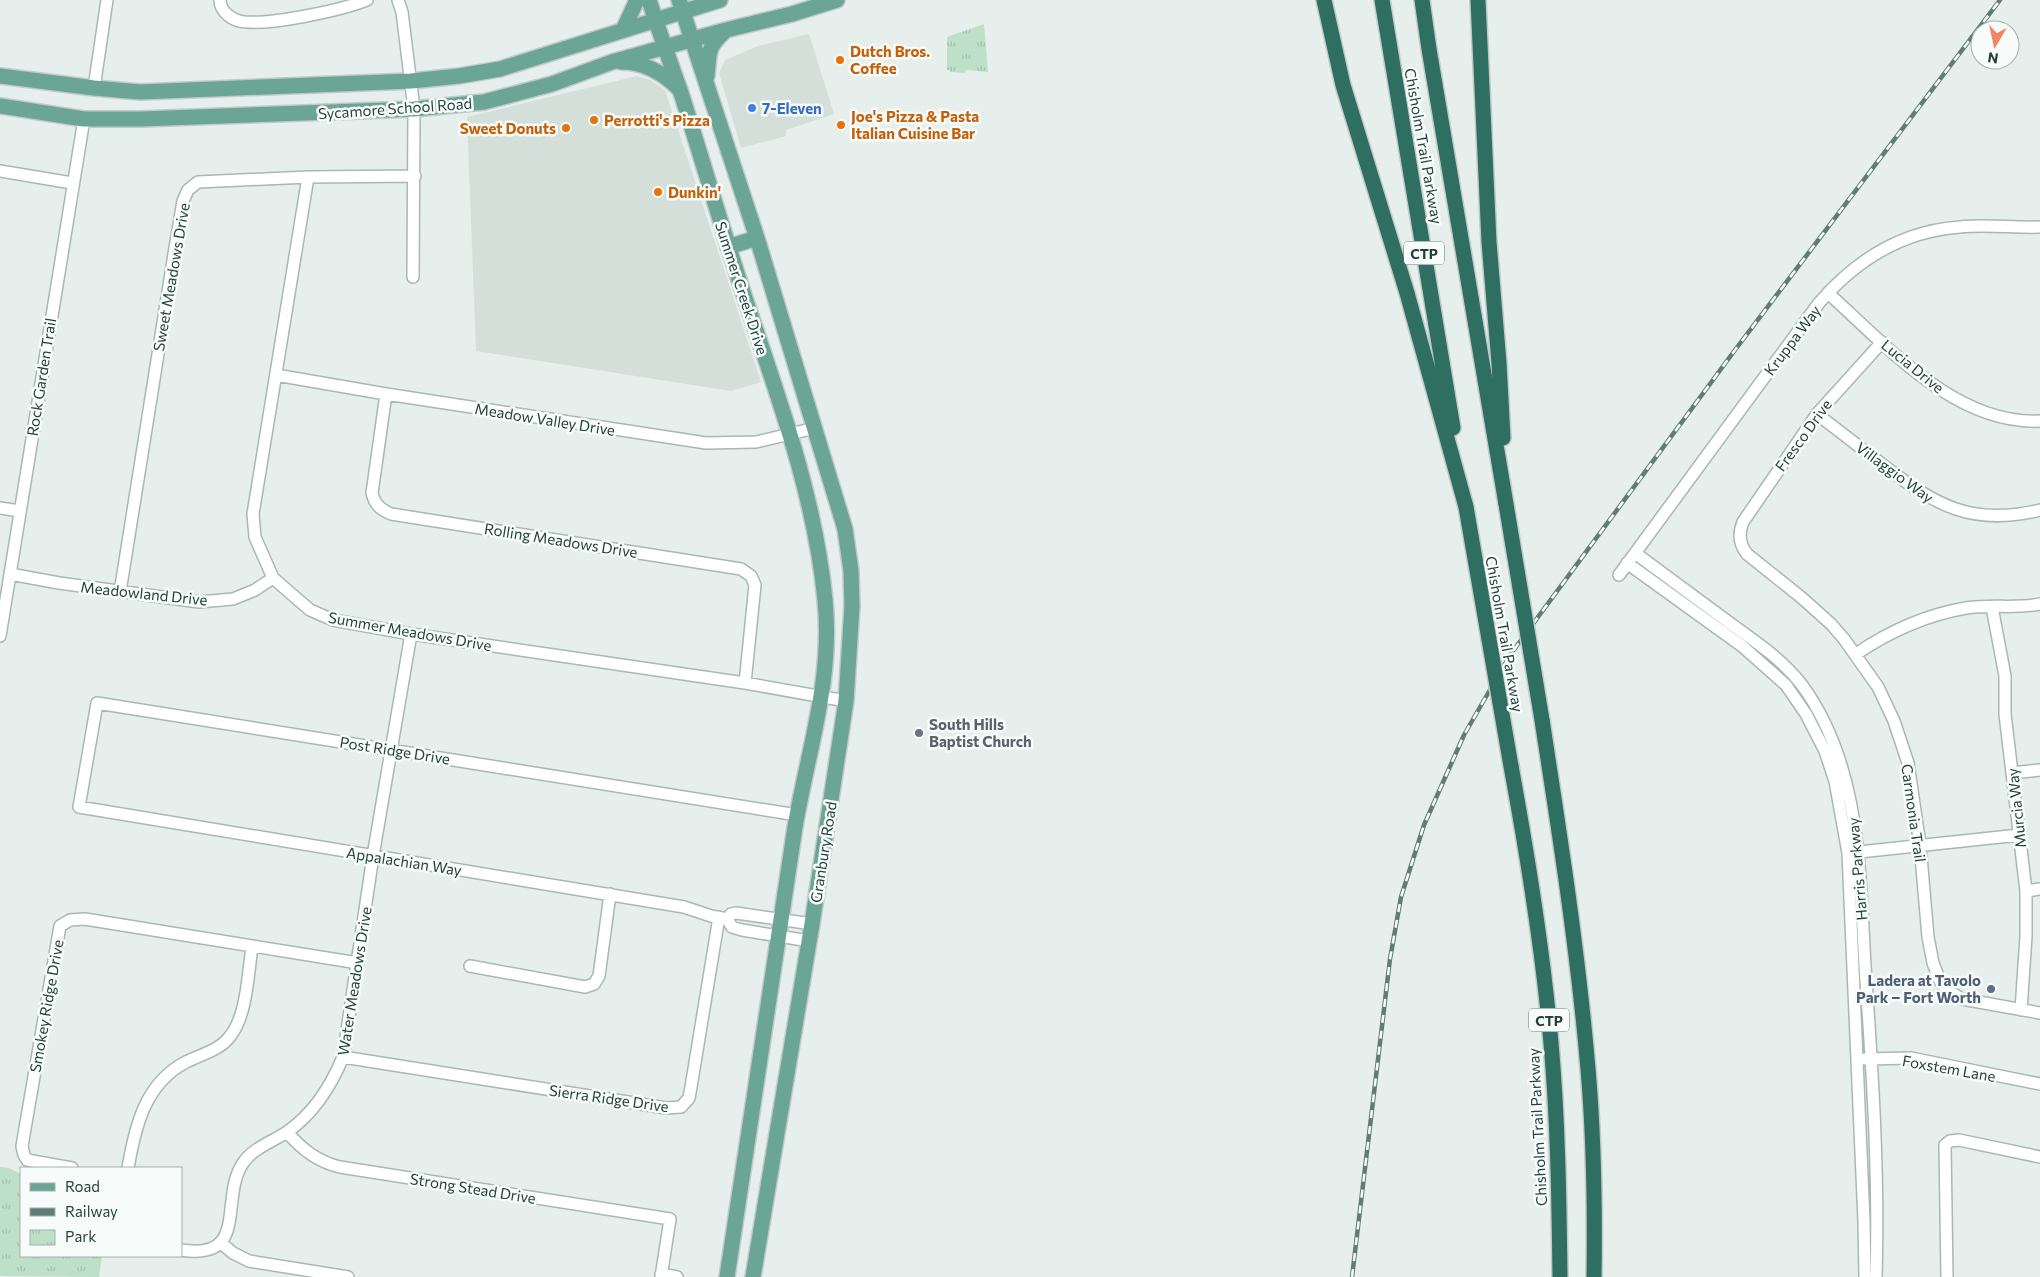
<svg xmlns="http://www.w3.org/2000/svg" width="2040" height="1277" font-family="Commissioner,sans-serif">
  <defs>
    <pattern id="park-tufts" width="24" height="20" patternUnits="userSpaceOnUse" patternTransform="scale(1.25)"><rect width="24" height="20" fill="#bfe0c8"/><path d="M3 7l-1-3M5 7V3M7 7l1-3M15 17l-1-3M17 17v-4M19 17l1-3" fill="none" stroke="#a4c1ad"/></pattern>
  </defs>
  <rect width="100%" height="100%" fill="#e6efeb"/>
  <path fill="#d4dfda" d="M809 34 834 114 786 130V136L741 148 719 73 725 60 758 46Z
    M637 76 650 80 665 90 761 382 731 391 476 351 467 117Z"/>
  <path fill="url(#park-tufts)" d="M984 24 988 72 966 70 965 73 950 72V70H947V37Z
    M0 1167 9 1168 21 1174V1256H102L99 1277 0 1276Z"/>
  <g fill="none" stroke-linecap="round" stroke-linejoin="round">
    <g stroke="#a8b8b2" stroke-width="14">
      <path id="minor" d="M220 0C220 10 229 18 239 21 265 27 342 10 367 0
        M398 0 402 12 414 109 413 277
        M94 88 107 0
        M0 171 72 183
        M308 177 253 514 255 537 273 578 310 610 333 620 411 634 745 683 846 701
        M1828 293C1886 345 1955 425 2040 421
        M1882 342 1817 414 1743 522C1738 534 1739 544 1747 554L1802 598 1831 624 1844 639 1878 687 1894 721 1908 763 1920 845 1928 937 1933 963 1940 981 1950 992 1962 999 2040 1013
        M276 375 386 394 706 443 756 442 815 428
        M386 394 372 493C375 505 380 509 391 514L741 569 751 576 755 585 745 683
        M1817 414C1839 431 1861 448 1883 465 1935 505 1972 527 2040 510
        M0 508 20 511
        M1635 553C1667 577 1699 600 1731 624 1756 642 1783 660 1802 685 1864 770 1859 881 1866 981 1873 1080 1879 1178 1876 1277
        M1627 563 1742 646 1786 685 1806 714 1825 751 1835 781 1848 853 1864 1221 1865 1277
        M10 574 59 583 199 602 233 599 255 590 273 578
        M1619 575 1819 303C1856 260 1902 231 1960 227 1986 224 2013 228 2040 227
        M120 592 174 254 183 201 188 190 198 182 308 177 415 176
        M1992 607 2005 676V714L2026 891V936L2021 1010
        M0 636 84 119
        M1856 654C1890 631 1925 615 1966 608 1991 604 2016 609 2040 604
        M2012 773 2040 770
        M797 815 97 703 79 807 684 907 711 916 727 919 732 927 742 930 809 941
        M1850 853 2019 835
        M2026 891 2040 889
        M727 919 731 914 736 913 812 924
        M470 966 585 987 594 984 599 976 610 894
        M343 1057 666 1108 681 1107 689 1098 691 1087 719 917
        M1865 1059 1911 1058 2040 1084
        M287 1132C302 1150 318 1162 340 1167L670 1219 661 1277
        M72 1168 27 1160 24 1155 22 1146 60 926 70 920 85 919 358 963
        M128 1168C135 1127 145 1083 186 1062 202 1054 221 1050 231 1035 247 1014 248 973 252 947
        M221 1243 233 1253 249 1261 348 1277
        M181 1250C250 1261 219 1198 243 1163 253 1148 272 1142 287 1132 313 1114 331 1086 343 1057L373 856 411 634
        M661 1274 677 1277
        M1947 1277 1945 1145 1950 1141 1959 1140 2040 1157"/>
    </g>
    <g stroke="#c2cac8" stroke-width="18">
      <path id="major" d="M649 0C659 31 670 62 681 93 703 162 723 232 746 301 779 399 815 497 825 600 833 680 808 750 795 827 772 977 750 1127 727 1277
        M679 0 757 238 845 529 851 571 852 606 846 701 812 924 753 1277
        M623 30 637 0
        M621 62C644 62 662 72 678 88
        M0 76 94 88 140 92 411 81 459 76 500 69 720 0
        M707 76C710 51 706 49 725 31
        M0 106 84 119H141L414 109 484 102 552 84 612 62 726 30 792 14 837 0
        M728 247 757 238"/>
    </g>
    <g stroke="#c2cac8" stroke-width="18">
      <path id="highway" d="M1324 0 1343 85 1407 293 1466 507
        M1382 0 1453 428
        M1422 0 1429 49 1506 504
        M1478 0 1489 242 1499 363 1503 438
        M1542 720C1560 836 1578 952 1588 1069 1594 1138 1595 1208 1594 1277
        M1511 766C1528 858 1543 950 1551 1043 1558 1121 1559 1199 1560 1277"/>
    </g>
    <use href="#minor" stroke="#fff" stroke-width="11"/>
    <use href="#major" stroke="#6aa596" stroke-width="15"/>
    <use href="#highway" stroke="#2f6f62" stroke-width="15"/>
    <g stroke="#5f7d75" stroke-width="4.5">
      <path id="rail" d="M1352 1277 1390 959 1401 897 1424 825 1464 735 1510 655 1735 350 2000 0"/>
    </g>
    <use href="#rail" stroke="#f7fbf9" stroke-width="2.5" stroke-dasharray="8" stroke-linecap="butt"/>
    <g stroke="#c2cac8" stroke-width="18" stroke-linecap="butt">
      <path id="highway-bridge" d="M1506 504 1542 720
        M1466 507 1511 766"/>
    </g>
    <use href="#highway-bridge" stroke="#2f6f62" stroke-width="15"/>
  </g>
  <g fill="#e8710a" stroke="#f7fbf9" stroke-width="2">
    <circle cx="840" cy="60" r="5"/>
    <circle cx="594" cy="120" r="5"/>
    <circle cx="841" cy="125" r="5"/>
    <circle cx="566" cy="128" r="5"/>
    <circle cx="658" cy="192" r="5"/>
  </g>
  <circle fill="#3f7fe0" stroke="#f7fbf9" stroke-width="2" cx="752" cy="108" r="5"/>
  <circle fill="#6b7280" stroke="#f7fbf9" stroke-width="2" cx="919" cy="733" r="5"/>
  <circle fill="#5c6f8a" stroke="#f7fbf9" stroke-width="2" cx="1991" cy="989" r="5"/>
  <g text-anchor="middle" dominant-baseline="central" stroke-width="5" stroke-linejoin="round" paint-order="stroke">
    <g fill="#f7fbf9" stroke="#637a73" stroke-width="1">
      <rect x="1404" y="241.5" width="40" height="23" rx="4"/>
      <rect x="1529" y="1008.5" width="40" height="23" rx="4"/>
    </g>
    <g font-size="14" font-weight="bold" fill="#24423a">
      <text x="1424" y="253">CTP</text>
      <text x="1549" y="1020">CTP</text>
    </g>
    <g font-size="15" font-weight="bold" fill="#c56008" stroke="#f7fbf9" text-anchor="start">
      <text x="850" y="51">Dutch Bros.<tspan x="850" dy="17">Coffee</tspan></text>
      <text x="851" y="116">Joe's Pizza &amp; Pasta<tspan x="851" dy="17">Italian Cuisine Bar</tspan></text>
      <text x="604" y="120">Perrotti's Pizza</text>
      <text x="556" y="128" text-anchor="end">Sweet Donuts</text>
      <text x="668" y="192">Dunkin'</text>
    </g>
    <g font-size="15" fill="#24423a" stroke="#f7fbf9">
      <text transform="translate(395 108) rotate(-4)">Sycamore School Road</text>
      <text transform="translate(1424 146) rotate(80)">Chisholm Trail Parkway</text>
      <text transform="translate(171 277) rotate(-80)">Sweet Meadows Drive</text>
      <text transform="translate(742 288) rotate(72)">Summer Creek Drive</text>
      <text transform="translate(1792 340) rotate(-53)">Kruppa Way</text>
      <text transform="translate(1913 366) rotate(39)">Lucia Drive</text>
      <text transform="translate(41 377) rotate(-81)">Rock Garden Trail</text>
      <text transform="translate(545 419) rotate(9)">Meadow Valley Drive</text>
      <text transform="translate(1803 435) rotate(-54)">Fresco Drive</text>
      <text transform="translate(1895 472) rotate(36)">Villaggio Way</text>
      <text transform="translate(561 540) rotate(9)">Rolling Meadows Drive</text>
      <text transform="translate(144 593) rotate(6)">Meadowland Drive</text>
      <text transform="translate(410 631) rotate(10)">Summer Meadows Drive</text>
      <text transform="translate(1505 634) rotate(80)">Chisholm Trail Parkway</text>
      <text transform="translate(395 750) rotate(9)">Post Ridge Drive</text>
      <text transform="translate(2016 808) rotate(-96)">Murcia Way</text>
      <text transform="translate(1914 813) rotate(82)">Carmonia Trail</text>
      <text transform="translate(823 852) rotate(-81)">Granbury Road</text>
      <text transform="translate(404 861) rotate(9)">Appalachian Way</text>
      <text transform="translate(1857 869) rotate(-95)">Harris Parkway</text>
      <text transform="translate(354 981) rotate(-81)">Water Meadows Drive</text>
      <text transform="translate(46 1006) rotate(-80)">Smokey Ridge Drive</text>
      <text transform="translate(1949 1068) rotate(10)">Foxstem Lane</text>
      <text transform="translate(609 1098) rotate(8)">Sierra Ridge Drive</text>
      <text transform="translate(1537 1127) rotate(-93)">Chisholm Trail Parkway</text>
      <text transform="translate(473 1188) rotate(9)">Strong Stead Drive</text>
    </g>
    <g font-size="15" font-weight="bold" fill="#366cbe" stroke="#f7fbf9" text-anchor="start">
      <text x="762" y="108">7-Eleven</text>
    </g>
    <g font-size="15" font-weight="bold" fill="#5b616d" stroke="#f7fbf9" text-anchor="start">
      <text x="929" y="724">South Hills<tspan x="929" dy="17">Baptist Church</tspan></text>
    </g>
    <g font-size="15" font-weight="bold" fill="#4e5e75" stroke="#f7fbf9" text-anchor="end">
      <text x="1981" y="980">Ladera at Tavolo<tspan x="1981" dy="17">Park – Fort Worth</tspan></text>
    </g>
  </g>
  <rect x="20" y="1167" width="162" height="90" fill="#f7fbf9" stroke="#a3b1ad"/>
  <rect x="30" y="1183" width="25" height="8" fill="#6aa596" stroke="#a3b1ad"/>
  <text x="65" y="1192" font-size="15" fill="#24423a">Road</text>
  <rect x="30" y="1208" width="25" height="8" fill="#5f7d75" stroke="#a3b1ad"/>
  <text x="65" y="1217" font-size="15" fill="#24423a">Railway</text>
  <rect x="30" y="1230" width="25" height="15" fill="url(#park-tufts)" stroke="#a3b1ad"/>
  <text x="65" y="1242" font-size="15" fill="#24423a">Park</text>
  <g transform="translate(1995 45) rotate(189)"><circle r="24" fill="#f7fbf9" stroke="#a3b1ad"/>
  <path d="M0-4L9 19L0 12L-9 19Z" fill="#f4845f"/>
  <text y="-8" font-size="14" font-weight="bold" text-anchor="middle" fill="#24423a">N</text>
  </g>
</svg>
